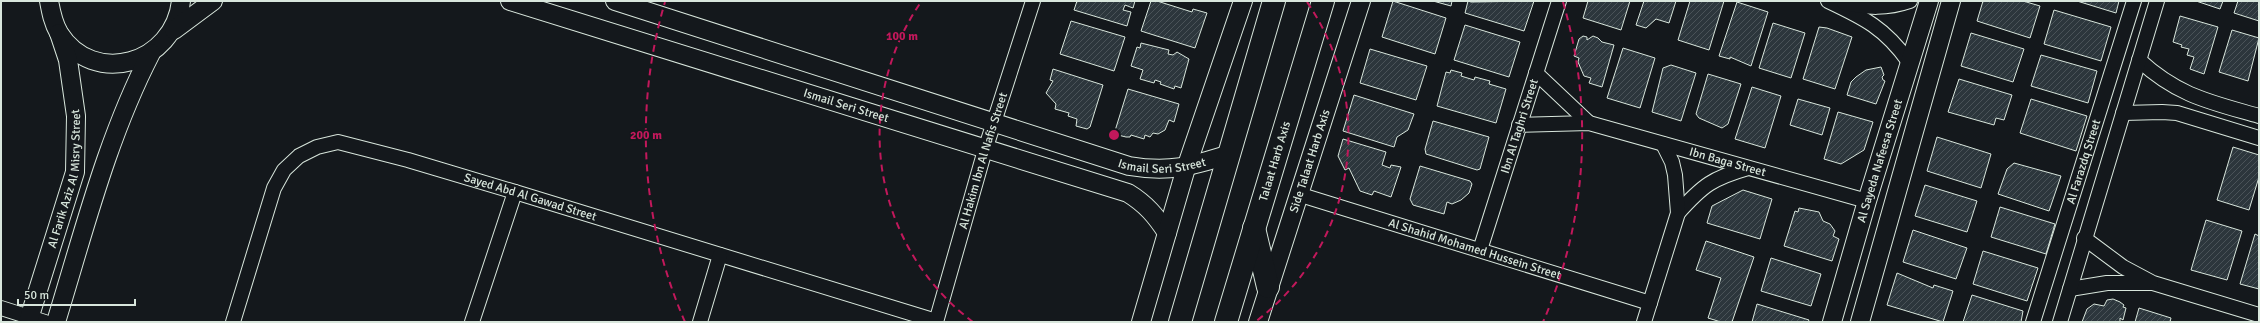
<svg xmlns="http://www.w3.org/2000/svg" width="2260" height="323" font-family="Signika,sans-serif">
  <defs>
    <pattern id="building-hatch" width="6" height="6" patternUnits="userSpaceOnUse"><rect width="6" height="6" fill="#2c363c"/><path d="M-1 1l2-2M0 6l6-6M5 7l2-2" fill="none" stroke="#4a5358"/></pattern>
  </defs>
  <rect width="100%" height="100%" fill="#14181c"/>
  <path fill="url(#building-hatch)" stroke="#d8e6dc" d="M1077 1H1135L1133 8 1125 5 1123 10 1131 12 1127 26 1074 10Z
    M1151 1H1157L1192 12 1193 9 1207 13 1195 48 1141 31Z
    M1393 1 1446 18 1435 54 1382 37Z
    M1433 1H1452L1451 6Z
    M1468 1 1471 2 1534 1 1524 31 1465 13Z
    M1588 1H1630L1621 30 1583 18Z
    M1644 1H1676L1669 23 1656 19 1646 28 1636 25Z
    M1690 1H1724L1709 50 1678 40Z
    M1983 1H2023L2040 6 2030 38 1977 21Z
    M2077 1H2119L2116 13Z
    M2196 1H2223L2220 9Z
    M2238 1H2259V21L2234 13Z
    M1737 2 1768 12 1751 66 1730 57V59L1719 56Z
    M2054 10 2111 27 2101 61 2044 44Z
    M2180 16 2218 27 2204 74 2190 69 2194 57 2187 55 2189 49 2181 47 2182 45 2173 42Z
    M1071 21 1125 37 1114 71 1060 54Z
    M1773 23 1805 33 1791 78 1759 68Z
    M1465 25 1520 42 1509 77 1454 60Z
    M1819 27 1827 28 1852 37 1835 89 1803 79Z
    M2232 30 2259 38 2248 81 2219 72Z
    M1971 33 2024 49 2013 82 1961 66Z
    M1583 36 1587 37V40L1593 36 1598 38 1602 42 1614 45 1602 87 1589 83 1591 78 1584 76 1578 62 1579 58 1574 56 1579 39Z
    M1141 43 1169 50 1168 54 1173 55 1177 52 1189 59 1181 88 1175 86 1174 89 1160 84 1161 82 1155 80 1154 83 1140 79 1143 70 1131 66 1137 47 1140 48Z
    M1623 48 1655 58 1640 108 1607 98Z
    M1370 49 1427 66 1416 100 1360 83Z
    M2041 55 2097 71 2088 103 2031 86Z
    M1671 65 1696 73 1681 121 1652 112 1663 68Z
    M1881 67 1884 75 1882 77 1883 80 1885 81 1876 104 1847 95 1851 82 1856 77 1866 70Z
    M1053 69 1103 85 1090 127 1087 129 1076 126 1077 119 1068 116 1069 113 1055 109 1056 104 1046 93 1053 81 1050 80Z
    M1451 70 1462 73 1461 76 1474 80 1475 77 1490 81 1489 84 1506 89 1496 123 1437 106 1446 72 1450 73Z
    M1708 74 1741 84 1728 124 1722 128 1699 118 1696 114Z
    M1959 79 2012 95 2004 120 1996 118 1994 125 1948 112Z
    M1752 87 1781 96 1765 148 1735 139Z
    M1128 89 1179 104 1174 122 1169 120 1165 130 1158 134 1153 133 1150 137 1145 135 1144 139 1131 135 1130 137H1126L1114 134Z
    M1354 95 1414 114 1408 130 1397 137 1394 147 1343 131Z
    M1798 99 1830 108 1822 135 1790 125Z
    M2031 99 2087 116 2076 151 2020 133Z
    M1838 112 1873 122 1864 150 1841 164 1824 159Z
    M1433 121 1489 137 1480 169 1477 170 1426 154 1425 149Z
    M1937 137 1991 154 1981 188 1927 171Z
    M1343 139 1386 152 1382 165 1390 168 1391 165 1401 167 1391 197 1374 191 1372 195 1360 191 1349 168 1345 170 1338 156Z
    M2233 147 2259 155V177L2249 210 2217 200Z
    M2014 163 2061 176 2049 211 1998 194 2007 169Z
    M1420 166 1470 181 1472 184 1469 193 1461 200 1452 204 1447 202 1444 214 1413 205 1410 199Z
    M1925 185 1977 201 1967 232 1915 216Z
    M1743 190 1772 199 1760 239 1707 223 1712 206Z
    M2000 207 2055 224 2046 254 1991 237Z
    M1799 208 1819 212 1823 221 1830 224 1835 231 1833 236 1839 239 1832 261 1784 246 1795 211 1798 212Z
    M2206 220 2242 231 2227 280 2191 270Z
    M1913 230 1967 248 1956 279 1903 262Z
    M2255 234 2259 236V289L2240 284Z
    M1706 241 1754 257 1732 322H1721L1708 318 1721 278 1696 270Z
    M1983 251 2038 268 2027 301 1973 284Z
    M1771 258 1821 274 1811 306 1761 291Z
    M1897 273 1933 288 1934 285 1953 291 1943 322 1887 305Z
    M1972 295 2023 311 2021 322H1963Z
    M2113 299 2120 302 2124 305 2123 307 2126 308 2123 320 2120 318V322H2082L2087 309 2094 304 2104 306 2107 300Z
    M1757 304 1809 320 1808 322H1752Z
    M2139 308 2171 318 2170 322H2135Z"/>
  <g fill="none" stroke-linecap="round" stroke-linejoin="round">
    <g stroke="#d8e6dc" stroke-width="16">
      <g id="minor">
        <path d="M1828 1C1864 18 1885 28 1909 62"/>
        <path d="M1844 3C1867 8 1887 9 1910 1"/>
        <path d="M2139 60C2178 96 2210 102 2259 116"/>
        <path d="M1536 73 1589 123"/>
        <path d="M2123 113 2162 112 2177 113 2259 138"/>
        <path id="s1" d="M1519 125 1589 123 1867 201"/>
        <path id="s2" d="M1301 195 1650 303"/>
        <path d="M1678 213C1703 185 1713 178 1748 168"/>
        <path d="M2084 238 2123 267 2153 283 2259 315"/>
        <path id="s3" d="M1480 250 1559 1"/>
        <path d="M2070 289 2107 283H2151"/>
        <path d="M1 308 45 322"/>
        <path id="s4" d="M233 322 274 188 284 170 299 156 317 147 338 142 408 160 515 192 936 321"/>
        <path d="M472 322 515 192"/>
        <path d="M700 322 720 255"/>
        <path id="s5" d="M936 322 985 150 1033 1"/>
        <path d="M1644 322 1678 213 1675 175 1672 162 1663 144"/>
        <path id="s6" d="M2033 322 2134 1"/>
        <path d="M2060 322 2157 1"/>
      </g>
    </g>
    <g stroke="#d8e6dc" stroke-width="20">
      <g id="tertiary">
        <path d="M49 1C51 12 53 23 59 33 94 88 174 64 181 1"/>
        <path id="s7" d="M510 1 1128 193C1146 204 1156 216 1167 233"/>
        <path id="s8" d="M615 1 1129 166C1170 173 1192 166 1230 154"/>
        <path d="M174 30 213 1"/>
        <path id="s9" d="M28 322 75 172 76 116 68 60 59 33"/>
        <path d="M56 322C84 231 107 138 151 53"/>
        <path d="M1141 322 1186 168 1243 1"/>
        <path id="s10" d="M1258 322 1361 1"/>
        <path id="s11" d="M1832 322 1867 201 1929 1"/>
        <path d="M1860 322 1951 1"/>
      </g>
    </g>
    <g stroke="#d8e6dc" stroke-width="24">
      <g id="primary">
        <path d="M1254 228 1268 287"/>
        <path d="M1180 322 1274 1"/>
        <path id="s12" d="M1226 322 1323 1"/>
      </g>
    </g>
    <use href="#minor" stroke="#14181c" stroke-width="14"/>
    <use href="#tertiary" stroke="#14181c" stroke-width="18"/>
    <use href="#primary" stroke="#14181c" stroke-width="22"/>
  </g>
  <g fill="none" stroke="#c2185b" stroke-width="2" stroke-dasharray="7 5">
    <path d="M973 322A234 234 0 0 1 921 2M1307 2A234 234 0 0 1 1255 322"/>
    <path d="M685 322A468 468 0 0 1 665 2M1563 2A468 468 0 0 1 1543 322"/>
  </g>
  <g text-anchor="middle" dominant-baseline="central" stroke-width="3" stroke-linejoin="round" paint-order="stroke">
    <g font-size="12" fill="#d8e6dc" stroke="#14181c">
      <text stroke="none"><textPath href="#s7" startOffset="352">Ismail Seri Street</textPath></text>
      <text stroke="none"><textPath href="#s3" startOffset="130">Ibn Al Taghri Street</textPath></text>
      <text stroke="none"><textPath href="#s8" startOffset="573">Ismail Seri Street</textPath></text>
      <text stroke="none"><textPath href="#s5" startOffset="168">Al Hakim Ibn Al Nafis Street</textPath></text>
      <text stroke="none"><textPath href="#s12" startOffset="168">Talaat Harb Axis</textPath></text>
      <text stroke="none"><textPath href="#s11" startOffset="168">Al Sayeda Nafeesa Street</textPath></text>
      <text stroke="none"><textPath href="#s10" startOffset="169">Side Talaat Harb Axis</textPath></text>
      <text stroke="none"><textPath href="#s1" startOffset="214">Ibn Baga Street</textPath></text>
      <text stroke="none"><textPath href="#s6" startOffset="168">Al Farazdq Street</textPath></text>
      <text stroke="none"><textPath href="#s9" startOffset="149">Al Farik Aziz Al Misry Street</textPath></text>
      <text stroke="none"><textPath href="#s4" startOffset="423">Sayed Abd Al Gawad Street</textPath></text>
      <text stroke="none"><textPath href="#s2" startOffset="182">Al Shahid Mohamed Hussein Street</textPath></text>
    </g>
  </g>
  <circle cx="1114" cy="135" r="6" fill="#c2185b" stroke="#14181c" stroke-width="2"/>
  <g font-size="12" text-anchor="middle" font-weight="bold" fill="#c2185b" stroke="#14181c" stroke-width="3" stroke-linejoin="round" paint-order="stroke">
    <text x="902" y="40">100 m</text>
    <text x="646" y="139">200 m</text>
  </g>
  <rect width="2260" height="323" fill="none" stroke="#d8e6dc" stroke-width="4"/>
  <path d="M18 299v6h117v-6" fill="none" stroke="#d8e6dc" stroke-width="2"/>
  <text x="24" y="299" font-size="12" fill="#d8e6dc" stroke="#14181c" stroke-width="3" paint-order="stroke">50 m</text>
</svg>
